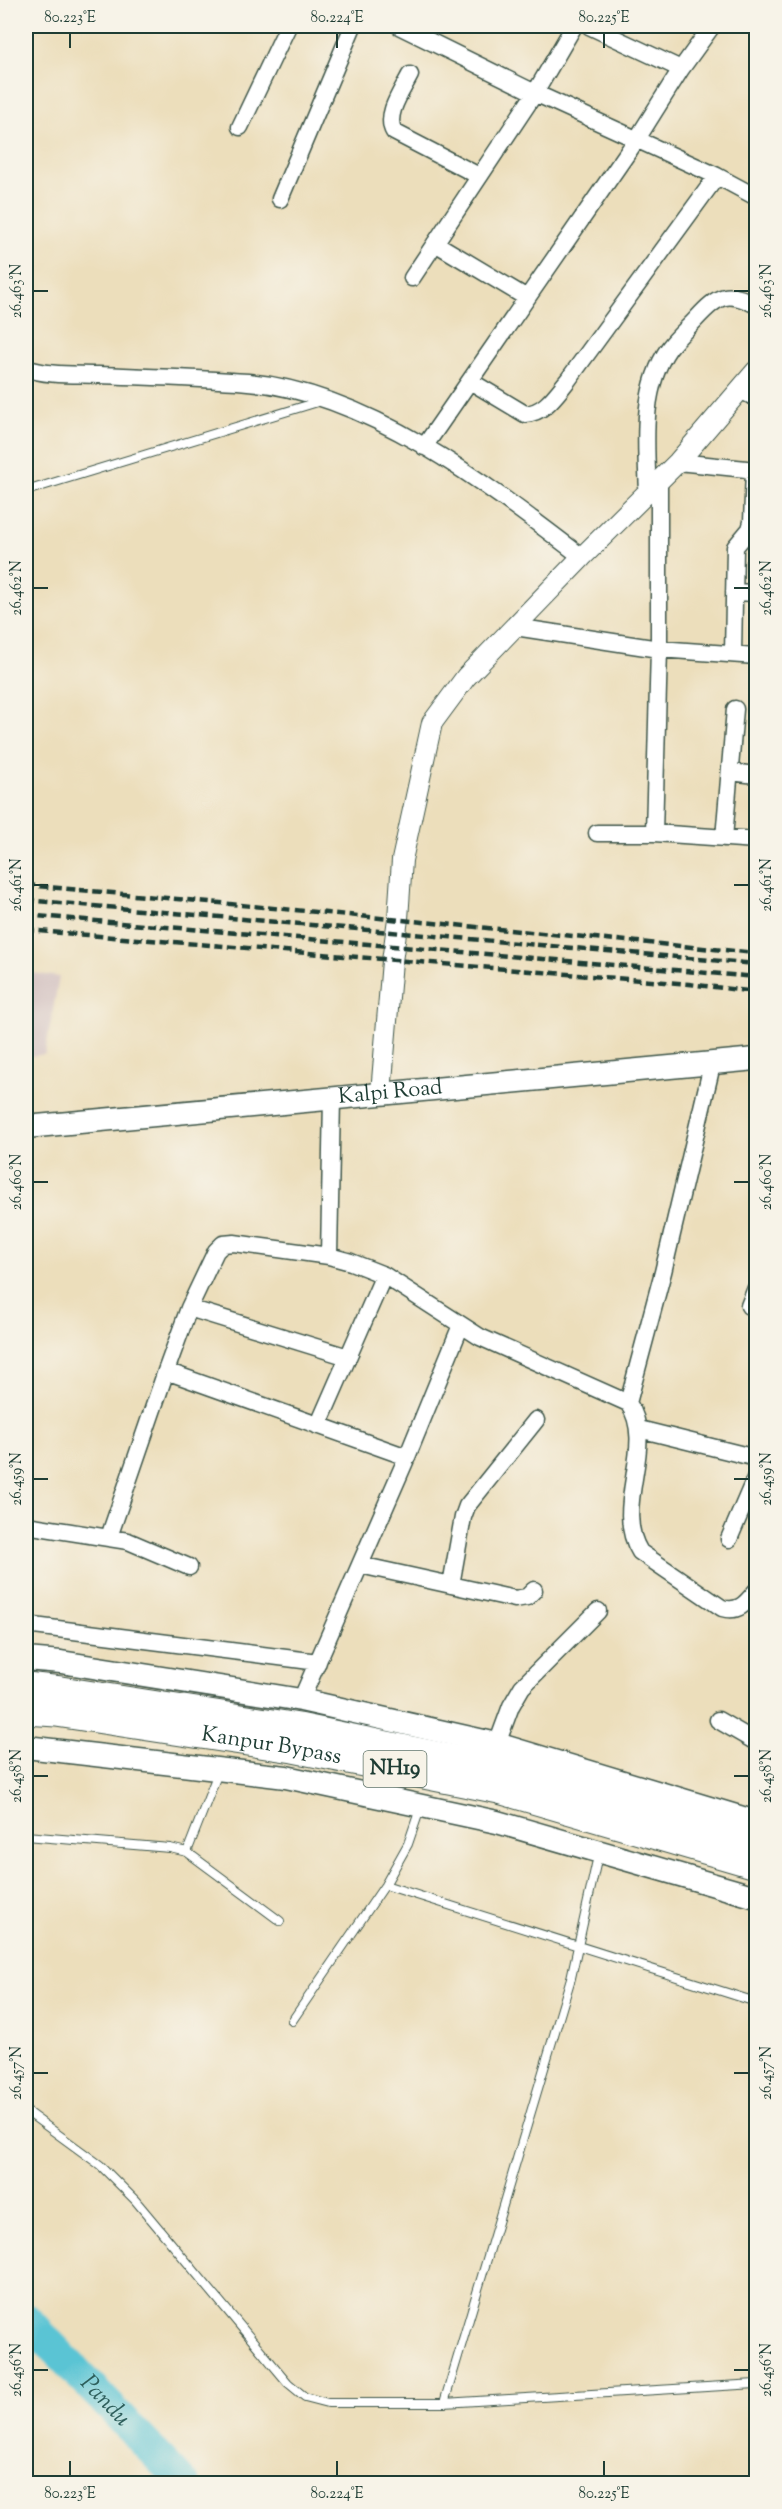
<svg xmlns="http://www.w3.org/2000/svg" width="782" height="2509" font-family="'Sorts Mill Goudy',serif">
  <rect width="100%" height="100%" fill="#f7f3e8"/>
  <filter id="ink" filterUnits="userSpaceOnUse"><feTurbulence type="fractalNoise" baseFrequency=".0167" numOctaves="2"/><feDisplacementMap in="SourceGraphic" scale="12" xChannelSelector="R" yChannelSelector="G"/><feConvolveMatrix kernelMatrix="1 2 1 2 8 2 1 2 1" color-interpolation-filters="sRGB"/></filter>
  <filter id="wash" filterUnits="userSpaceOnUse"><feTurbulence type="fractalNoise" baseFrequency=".008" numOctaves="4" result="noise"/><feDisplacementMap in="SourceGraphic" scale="24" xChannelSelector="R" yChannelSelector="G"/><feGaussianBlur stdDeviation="1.35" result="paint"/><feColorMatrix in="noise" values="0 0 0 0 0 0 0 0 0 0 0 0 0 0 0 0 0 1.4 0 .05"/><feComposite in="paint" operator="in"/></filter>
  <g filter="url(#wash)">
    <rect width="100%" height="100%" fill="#ecdebb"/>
    <path fill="#d1bfbf" d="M26 972 59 977 45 1054 26 1057Z"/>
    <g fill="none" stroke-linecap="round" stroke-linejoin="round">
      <path stroke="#5ac4d4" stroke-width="32" id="s1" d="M26 2319 184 2484"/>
    </g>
  </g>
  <g filter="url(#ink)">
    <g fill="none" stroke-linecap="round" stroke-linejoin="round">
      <g stroke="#3e5548" stroke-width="10">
        <path id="service" d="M26 491 321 401
          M26 1836 170 1848 187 1852 280 1921
          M187 1852 219 1770
          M385 1885 756 2002
          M292 2021 385 1885 408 1844 421 1806
          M26 2111 100 2165 135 2200 288 2383 305 2397 328 2403H444L756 2384
          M444 2403 571 1978 599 1851"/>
      </g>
      <g stroke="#3e5548" stroke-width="19">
        <path id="minor" d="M399 26 535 93 717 176 756 197
          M589 26 681 69
          M410 75C402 91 384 115 394 132L479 176
          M240 127 288 26
          M280 199 353 26
          M435 243 527 298
          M412 278 535 93 574 26
          M26 368C47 376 75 374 98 375 148 377 198 378 248 382 369 393 488 485 582 557
          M470 381 525 414C545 413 556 394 568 380L717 176
          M740 390 756 398
          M424 447 637 139 681 69 712 26
          M678 462 756 470
          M659 481V649L654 833 756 840
          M648 492C646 445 640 389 669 348 677 337 688 328 697 318 718 295 728 290 756 305
          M734 592 756 593
          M515 627 659 649 756 656
          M733 654 735 547 750 529 752 522 754 470
          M730 772 756 775
          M597 833H654
          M724 838 735 709
          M329 1256 332 1098
          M749 1306 756 1288
          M189 1308 348 1357
          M166 1371 407 1457
          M628 1403 663 1272 713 1061
          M318 1426 384 1275
          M639 1429 756 1458
          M26 1525 128 1541 189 1567
          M109 1537 166 1371 189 1308 216 1251 223 1244 234 1243 329 1256 351 1262 384 1275 480 1337 628 1403C658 1445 611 1506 640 1552L722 1608C739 1613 746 1603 756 1591
          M729 1539 756 1476
          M360 1565 515 1599 527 1597 534 1590
          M451 1585 463 1517 467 1506 536 1420
          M26 1625 318 1662
          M301 1700 407 1457 461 1325
          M718 1720 756 1742
          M497 1744 511 1706 522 1687 598 1611"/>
      </g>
      <g stroke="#3e5548" stroke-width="22">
        <path id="tertiary" d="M381 1093 392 961 398 919 402 860 432 723 466 677 582 557 678 462 756 371"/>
      </g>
      <g stroke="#3e5548" stroke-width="25">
        <g id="secondary">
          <path id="s2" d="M26 1127 756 1059"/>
          <path d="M26 1659 61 1662 301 1700 497 1744 756 1822"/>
          <path d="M26 1747 286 1777 497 1822 756 1897"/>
        </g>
      </g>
      <g stroke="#3e5548" stroke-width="29">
        <g id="trunk">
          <path d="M26 1686 61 1690 299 1727 509 1770 756 1840"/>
          <path id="s3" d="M26 1711 56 1713 293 1749 499 1790 756 1865"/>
        </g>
      </g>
      <use href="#service" stroke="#fff" stroke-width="8"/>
      <use href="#minor" stroke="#fff" stroke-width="16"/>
      <use href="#tertiary" stroke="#fff" stroke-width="20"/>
      <use href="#secondary" stroke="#fff" stroke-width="22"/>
      <use href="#trunk" stroke="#fff" stroke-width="27"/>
      <path stroke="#1f3d34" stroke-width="4.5" stroke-dasharray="9 4.5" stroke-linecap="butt" d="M26 885 756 953
        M26 900 756 964
        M26 915 756 977
        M26 930 689 984 756 992"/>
    </g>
  </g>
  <path fill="none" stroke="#1f3d34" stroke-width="2" d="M70 33V48M337 33V48M604 33V48M33 291H48M734 291H749M33 588H48M734 588H749M33 885H48M734 885H749M33 1182H48M734 1182H749M33 1479H48M734 1479H749M33 1776H48M734 1776H749M33 2073H48M734 2073H749M33 2370H48M734 2370H749M70 2461V2476M337 2461V2476M604 2461V2476"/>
  <g text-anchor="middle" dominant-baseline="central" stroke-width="4.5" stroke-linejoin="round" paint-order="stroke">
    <rect fill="#f7f3e8" stroke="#60746a" stroke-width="1.5" x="363.5" y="1751" width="63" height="36" rx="4.5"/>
    <g font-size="21" font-weight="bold" fill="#1f3d34">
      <text x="395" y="1769">NH19</text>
    </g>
    <g font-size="22" fill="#1f3d34" stroke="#f7f3e8">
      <text stroke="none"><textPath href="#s2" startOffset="366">Kalpi Road</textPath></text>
      <text stroke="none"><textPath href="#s3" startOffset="248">Kanpur Bypass</textPath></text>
    </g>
    <g font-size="24" font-style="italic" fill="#2e5f5c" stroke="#f7f3e8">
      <text stroke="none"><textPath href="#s1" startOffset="114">Pandu</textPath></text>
    </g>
  </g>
  <rect width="782" height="2509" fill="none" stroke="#f7f3e8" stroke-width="66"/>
  <rect x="33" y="33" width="716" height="2443" fill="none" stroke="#1f3d34" stroke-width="2"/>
  <g font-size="15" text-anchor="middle" fill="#1f3d34">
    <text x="70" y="22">80.223°E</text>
    <text x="337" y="22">80.224°E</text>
    <text x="604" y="22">80.225°E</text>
    <text transform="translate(16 291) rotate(-90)" y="5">26.463°N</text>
    <text transform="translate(766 291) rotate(-90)" y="5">26.463°N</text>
    <text transform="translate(16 588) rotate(-90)" y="5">26.462°N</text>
    <text transform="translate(766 588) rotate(-90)" y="5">26.462°N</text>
    <text transform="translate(16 885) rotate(-90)" y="5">26.461°N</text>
    <text transform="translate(766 885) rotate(-90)" y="5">26.461°N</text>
    <text transform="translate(16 1182) rotate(-90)" y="5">26.460°N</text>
    <text transform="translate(766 1182) rotate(-90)" y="5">26.460°N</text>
    <text transform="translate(16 1479) rotate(-90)" y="5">26.459°N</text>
    <text transform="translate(766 1479) rotate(-90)" y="5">26.459°N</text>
    <text transform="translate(16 1776) rotate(-90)" y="5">26.458°N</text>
    <text transform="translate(766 1776) rotate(-90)" y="5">26.458°N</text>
    <text transform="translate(16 2073) rotate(-90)" y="5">26.457°N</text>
    <text transform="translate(766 2073) rotate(-90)" y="5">26.457°N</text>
    <text transform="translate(16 2370) rotate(-90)" y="5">26.456°N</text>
    <text transform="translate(766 2370) rotate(-90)" y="5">26.456°N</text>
    <text x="70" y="2498">80.223°E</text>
    <text x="337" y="2498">80.224°E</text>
    <text x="604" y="2498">80.225°E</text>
  </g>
</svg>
